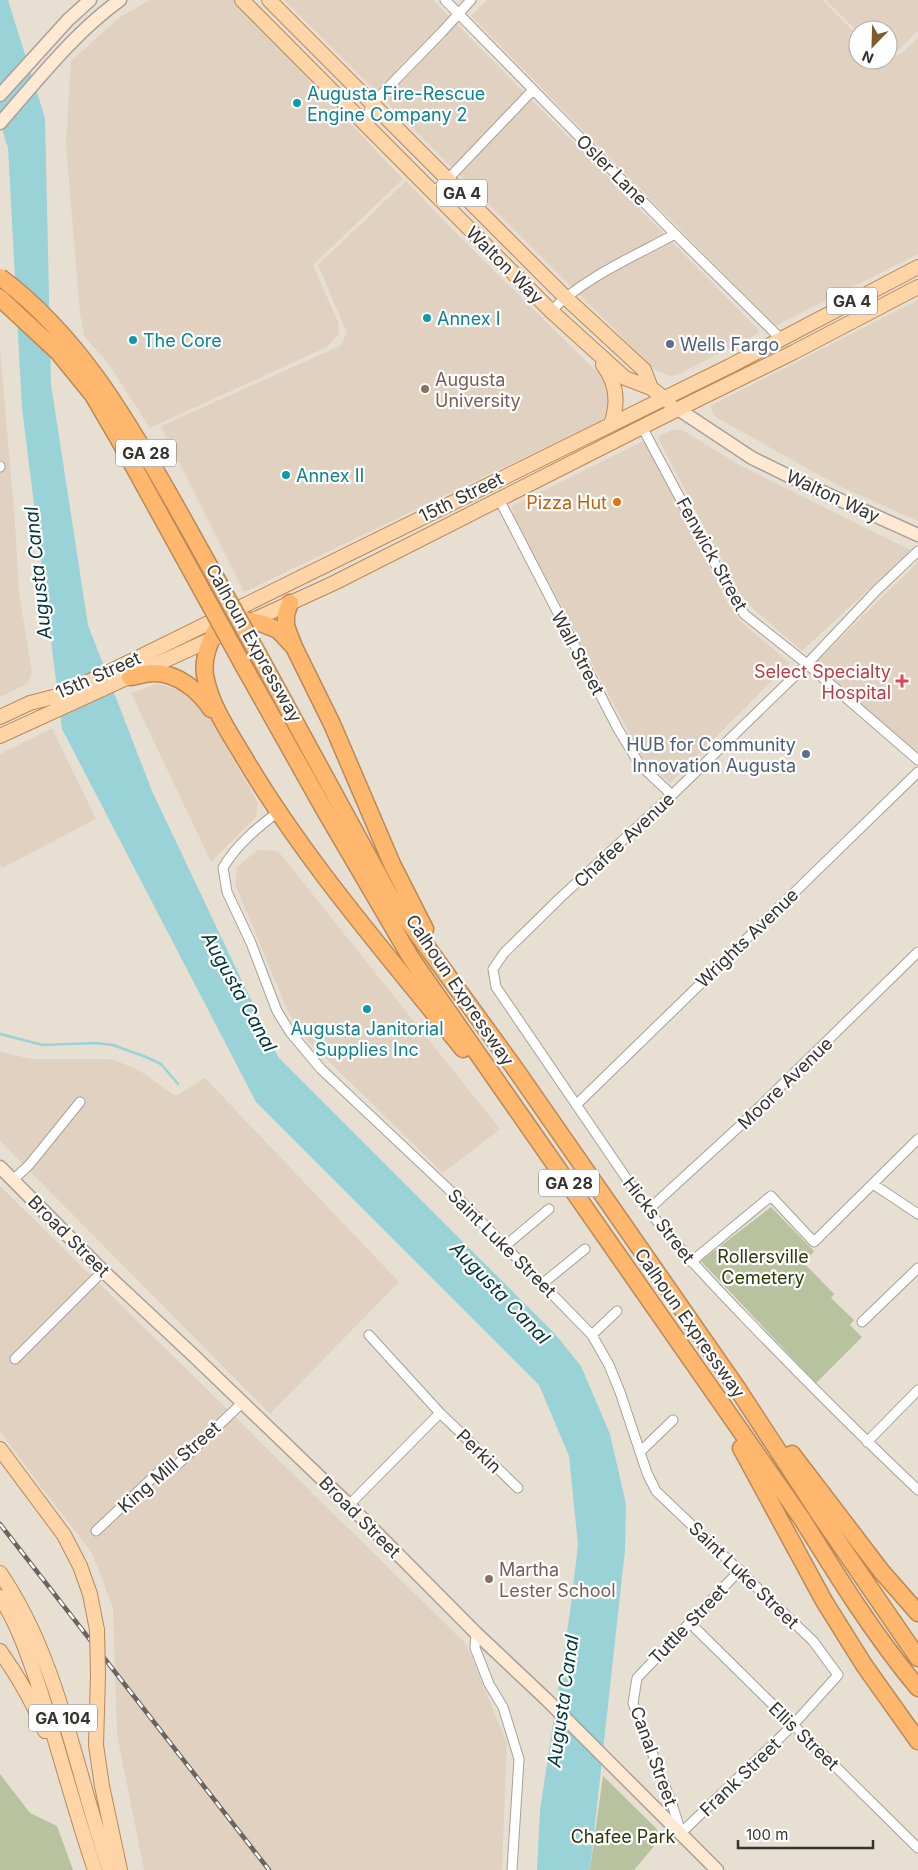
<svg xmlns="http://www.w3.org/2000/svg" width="918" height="1870" font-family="Inter,sans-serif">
  <rect width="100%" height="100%" fill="#e8dfd3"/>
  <path fill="#e0d1c0" d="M150 0H234L403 179 313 265 338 322 339 334 327 347 150 428 108 363 84 336 80 313 66 144 71 61 120 17Z
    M284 0H433L759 330 757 334 679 374 671 376 655 370Z
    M487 0H823L858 36V60H888V57H894L903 52 918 37V254L775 326 471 16Z
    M826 0H918V31L895 53 888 54V30H858V32Z
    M406 181 449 226 596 371 606 383 610 407 602 420 244 592 161 426 340 346 347 333 318 265Z
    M918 300V521L837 485 714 416 710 406Z
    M0 347 15 523 19 593 32 672 27 684 0 697Z
    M674 430H682L741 466 910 550 907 554 802 651 750 606 735 586 659 440 660 435Z
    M645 440 726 600 740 621 790 663 670 783 642 757 513 515 512 506Z
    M918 562V753L814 664Z
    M156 684 174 688 189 694 204 708 258 803 256 817 211 862 131 693Z
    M52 728 96 819 2 868 0 864V754Z
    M258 850 278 851 500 1129 443 1173 308 1041 289 1014 235 884 237 867Z
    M0 1052 32 1059H111L137 1069 176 1096 205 1078 399 1282 270 1414 0 1141Z
    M0 1186 466 1644 507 1743 502 1870H144L117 1734 113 1608 92 1553 41 1487 0 1431Z"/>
  <path fill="#b8c29f" d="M771 1207 814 1251 804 1263 834 1294 831 1298 854 1320 850 1325 862 1337 816 1383 701 1261Z
    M0 1774 30 1813 57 1826 73 1870H0Z
    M603 1776 656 1828 660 1836 655 1845 634 1870H590Z"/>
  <path fill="#9ad3d7" d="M0 0H8L45 118 51 384 88 625 152 791 278 1057 555 1334 581 1366 610 1434 626 1504 625 1550 590 1870H537L540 1810 570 1612 578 1545 569 1456 539 1385 256 1102 62 729 22 408 8 148 0 123Z"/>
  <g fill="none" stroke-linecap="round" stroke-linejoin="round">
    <path stroke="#9ad3d7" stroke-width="2.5" d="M0 1034 43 1045 96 1043 113 1045 146 1057 161 1064 178 1084"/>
    <g stroke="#a9a096" stroke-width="11">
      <path id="minor" d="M445 0 675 234 781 339
        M364 125 372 104 442 32 471 0
        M433 192 448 179 533 90
        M551 311C585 277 633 257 675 234
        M642 427 720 573 744 614 807 664 918 760
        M0 467V466
        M499 499 618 729 640 765 672 795
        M918 551 876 591 807 664 672 795 561 897 504 953 493 969 496 987 648 1210C680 1250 715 1287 750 1323 805 1380 861 1436 918 1490
        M278 812C258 827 236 845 223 868L227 892 251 943 277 1011 290 1032 321 1069 460 1200 592 1335 609 1365 620 1392 647 1473 656 1491 813 1641 838 1675 793 1725 681 1833
        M576 1105 918 772
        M13 1180 29 1165 80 1102
        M873 1184 918 1214
        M648 1210 743 1123 918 952
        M505 1246 549 1209
        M691 1262 771 1196 814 1242 918 1139
        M542 1284 585 1249
        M862 1322 918 1268
        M369 1335 440 1413 518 1488
        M592 1335 617 1311
        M15 1359 103 1271
        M867 1442 918 1390
        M640 1452 673 1420
        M349 1505 440 1413
        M96 1531 164 1467 176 1466 242 1403
        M690 1623 918 1848
        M476 1633 475 1648 489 1684 503 1707 519 1759 512 1870
        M681 1833 673 1807 633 1703 637 1678 740 1570"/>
    </g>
    <g stroke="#a9a096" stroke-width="15">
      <path id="secondary" d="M0 95 68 20 90 0
        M0 123C38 80 73 34 120 0
        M678 409 752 458 807 485 918 535
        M0 1167 103 1271 194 1356 349 1505 476 1633 546 1699 717 1870"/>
    </g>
    <g stroke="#b98957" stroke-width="16">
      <path id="primary" d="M242 0 551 311 625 378 651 388 669 402
        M269 0 565 297 644 370 651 388
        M603 365C617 383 619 402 611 424
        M0 717 30 703 57 696 107 673 730 366 918 267
        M0 736 334 583 654 421 794 352 918 287
        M0 1449 64 1535 80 1566 90 1594 97 1630
        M0 1573C60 1661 75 1771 110 1870
        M0 1597C17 1622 28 1655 38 1684 58 1746 74 1809 95 1870
        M0 1651C18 1676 33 1702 45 1731
        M98 1675 96 1745 102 1786 120 1870"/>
    </g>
    <g stroke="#b98957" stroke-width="19">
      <path id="motorway" d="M290 603 286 614V626L294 647 332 724 392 864 425 929
        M294 647 278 630 263 624 224 615C214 633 202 653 205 675 210 704 227 729 242 754 304 860 386 953 463 1049
        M258 654 390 896 516 1070 737 1388 822 1518 918 1658
        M242 663 324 809 411 958 802 1519C838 1577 874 1635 918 1688
        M130 677C138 676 146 673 154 673 178 673 199 691 211 709
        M741 1448 824 1601 864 1665 918 1741
        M792 1454 882 1572 918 1613"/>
    </g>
    <use href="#minor" stroke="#fff" stroke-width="9"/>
    <use href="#secondary" stroke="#ffe9d3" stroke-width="12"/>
    <use href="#primary" stroke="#ffd4a7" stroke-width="14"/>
    <use href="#motorway" stroke="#ffb76d" stroke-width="16"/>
    <g stroke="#69645d" stroke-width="4.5">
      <path id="rail" d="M0 1524 269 1870"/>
    </g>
    <use href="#rail" stroke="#fff" stroke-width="2.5" stroke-dasharray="8" stroke-linecap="butt"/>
    <g stroke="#b98957" stroke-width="16" stroke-linecap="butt">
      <path id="primary-bridge" d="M97 1630 98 1675"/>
    </g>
    <g stroke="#b98957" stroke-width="19" stroke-linecap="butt">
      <path id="motorway-bridge" d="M0 277C76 334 123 413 169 494 199 547 228 600 258 654
        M0 298 58 352 93 395 118 438 242 663"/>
    </g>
    <use href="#primary-bridge" stroke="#ffd4a7" stroke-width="14"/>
    <use href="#motorway-bridge" stroke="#ffb76d" stroke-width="16"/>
  </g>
  <g fill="#0f9aa8" stroke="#fff" stroke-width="2">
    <circle cx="297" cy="103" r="5"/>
    <circle cx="427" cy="318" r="5"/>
    <circle cx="133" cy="340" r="5"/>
    <circle cx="286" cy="475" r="5"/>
    <circle cx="367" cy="1009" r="5"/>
  </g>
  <g fill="#5c6f8a" stroke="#fff" stroke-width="2">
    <circle cx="670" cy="344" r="5"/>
    <circle cx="806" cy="754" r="5"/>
  </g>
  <g fill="#8d6e63" stroke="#fff" stroke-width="2">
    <circle cx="425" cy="389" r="5"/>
    <circle cx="489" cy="1579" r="5"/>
  </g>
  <circle fill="#e8710a" stroke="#fff" stroke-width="2" cx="617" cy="502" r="5"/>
  <path fill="#e0444e" stroke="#fff" stroke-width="2" d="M899.5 673.5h5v5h5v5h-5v5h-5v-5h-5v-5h5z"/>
  <g text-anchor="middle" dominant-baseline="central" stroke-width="4.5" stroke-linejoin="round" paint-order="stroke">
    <g fill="#fff" stroke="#73706d" stroke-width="1">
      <rect x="437" y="179.5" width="50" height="27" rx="4"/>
      <rect x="827" y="287.5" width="50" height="27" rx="4"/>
      <rect x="116" y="439.5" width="60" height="27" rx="4"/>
      <rect x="539" y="1169.5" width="60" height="27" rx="4"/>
      <rect x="29" y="1704.5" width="68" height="27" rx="4"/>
    </g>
    <g font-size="16" font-weight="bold" fill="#37332f">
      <text x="462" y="193">GA 4</text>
      <text x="852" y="301">GA 4</text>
      <text x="146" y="453">GA 28</text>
      <text x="569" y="1183">GA 28</text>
      <text x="63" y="1718">GA 104</text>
    </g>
    <g font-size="18" fill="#0d838f" stroke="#fff" text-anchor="start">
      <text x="307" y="93">Augusta Fire-Rescue<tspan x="307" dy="21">Engine Company 2</tspan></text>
      <text x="437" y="318">Annex I</text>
      <text x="143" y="340">The Core</text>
      <text x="296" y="475">Annex II</text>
      <text x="367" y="1028" text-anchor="middle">Augusta Janitorial<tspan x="367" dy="21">Supplies Inc</tspan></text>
    </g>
    <g font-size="18" fill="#37332f" stroke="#fff">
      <text transform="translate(612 170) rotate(45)">Osler Lane</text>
      <text transform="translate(505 265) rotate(45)">Walton Way</text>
      <text transform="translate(833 496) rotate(25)">Walton Way</text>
      <text transform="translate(461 497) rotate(-26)">15th Street</text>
      <text transform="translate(712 554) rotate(61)">Fenwick Street</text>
      <text transform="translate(254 643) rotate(61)">Calhoun Expressway</text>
      <text transform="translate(578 653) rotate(62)">Wall Street</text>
      <text transform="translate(98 675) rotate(-24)">15th Street</text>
      <text transform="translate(624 840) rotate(-43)">Chafee Avenue</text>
      <text transform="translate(747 938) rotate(-44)">Wrights Avenue</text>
      <text transform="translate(460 990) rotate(56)">Calhoun Expressway</text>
      <text transform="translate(785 1083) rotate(-44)">Moore Avenue</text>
      <text transform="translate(659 1220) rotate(52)">Hicks Street</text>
      <text transform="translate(69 1236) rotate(45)">Broad Street</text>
      <text transform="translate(502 1243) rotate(45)">Saint Luke Street</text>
      <text transform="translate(690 1323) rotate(55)">Calhoun Expressway</text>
      <text transform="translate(479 1451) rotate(44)">Perkin</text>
      <text transform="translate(169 1467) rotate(-41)">King Mill Street</text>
      <text transform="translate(360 1517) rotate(45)">Broad Street</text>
      <text transform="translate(744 1575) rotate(44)">Saint Luke Street</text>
      <text transform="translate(688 1624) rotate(-46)">Tuttle Street</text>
      <text transform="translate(804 1736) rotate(44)">Ellis Street</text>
      <text transform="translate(654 1756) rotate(70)">Canal Street</text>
      <text transform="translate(740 1777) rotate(-44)">Frank Street</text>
    </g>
    <g font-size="18" fill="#4e5e75" stroke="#fff" text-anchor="start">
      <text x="680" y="344">Wells Fargo</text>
      <text x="796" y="744" text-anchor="end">HUB for Community<tspan x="796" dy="21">Innovation Augusta</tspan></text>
    </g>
    <g font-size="18" fill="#785e54" stroke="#fff" text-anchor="start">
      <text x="435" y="379">Augusta<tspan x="435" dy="21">University</tspan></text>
      <text x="499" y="1569">Martha<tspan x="499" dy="21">Lester School</tspan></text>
    </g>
    <g font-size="18" fill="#c56008" stroke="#fff" text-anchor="end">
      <text x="607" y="502">Pizza Hut</text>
    </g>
    <g font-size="18" fill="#be3a42" stroke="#fff" text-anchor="end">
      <text x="891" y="671">Select Specialty<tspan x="891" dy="21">Hospital</tspan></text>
    </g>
    <g font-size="18" fill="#2e3807" stroke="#fff">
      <text x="763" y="1256">Rollersville<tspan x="763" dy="21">Cemetery</tspan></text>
      <text x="623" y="1836">Chafee Park</text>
    </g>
    <g font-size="19" font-style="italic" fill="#00363a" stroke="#fff">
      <text transform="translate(38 573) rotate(-96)">Augusta Canal</text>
      <text transform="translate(239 992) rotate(61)">Augusta Canal</text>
      <text transform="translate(500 1293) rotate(46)">Augusta Canal</text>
      <text transform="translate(563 1701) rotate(-82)">Augusta Canal</text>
    </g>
  </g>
  <g transform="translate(873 45) rotate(203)"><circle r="24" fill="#ffffff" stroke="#afadac"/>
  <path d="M0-4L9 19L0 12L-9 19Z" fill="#7a5c30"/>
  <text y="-8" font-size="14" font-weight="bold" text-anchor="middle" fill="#37332f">N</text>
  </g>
  <path d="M738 1840v8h135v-8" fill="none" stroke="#37332f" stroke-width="2.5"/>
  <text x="746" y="1840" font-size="15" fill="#37332f" stroke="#ffffff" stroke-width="4" paint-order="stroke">100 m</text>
</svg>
